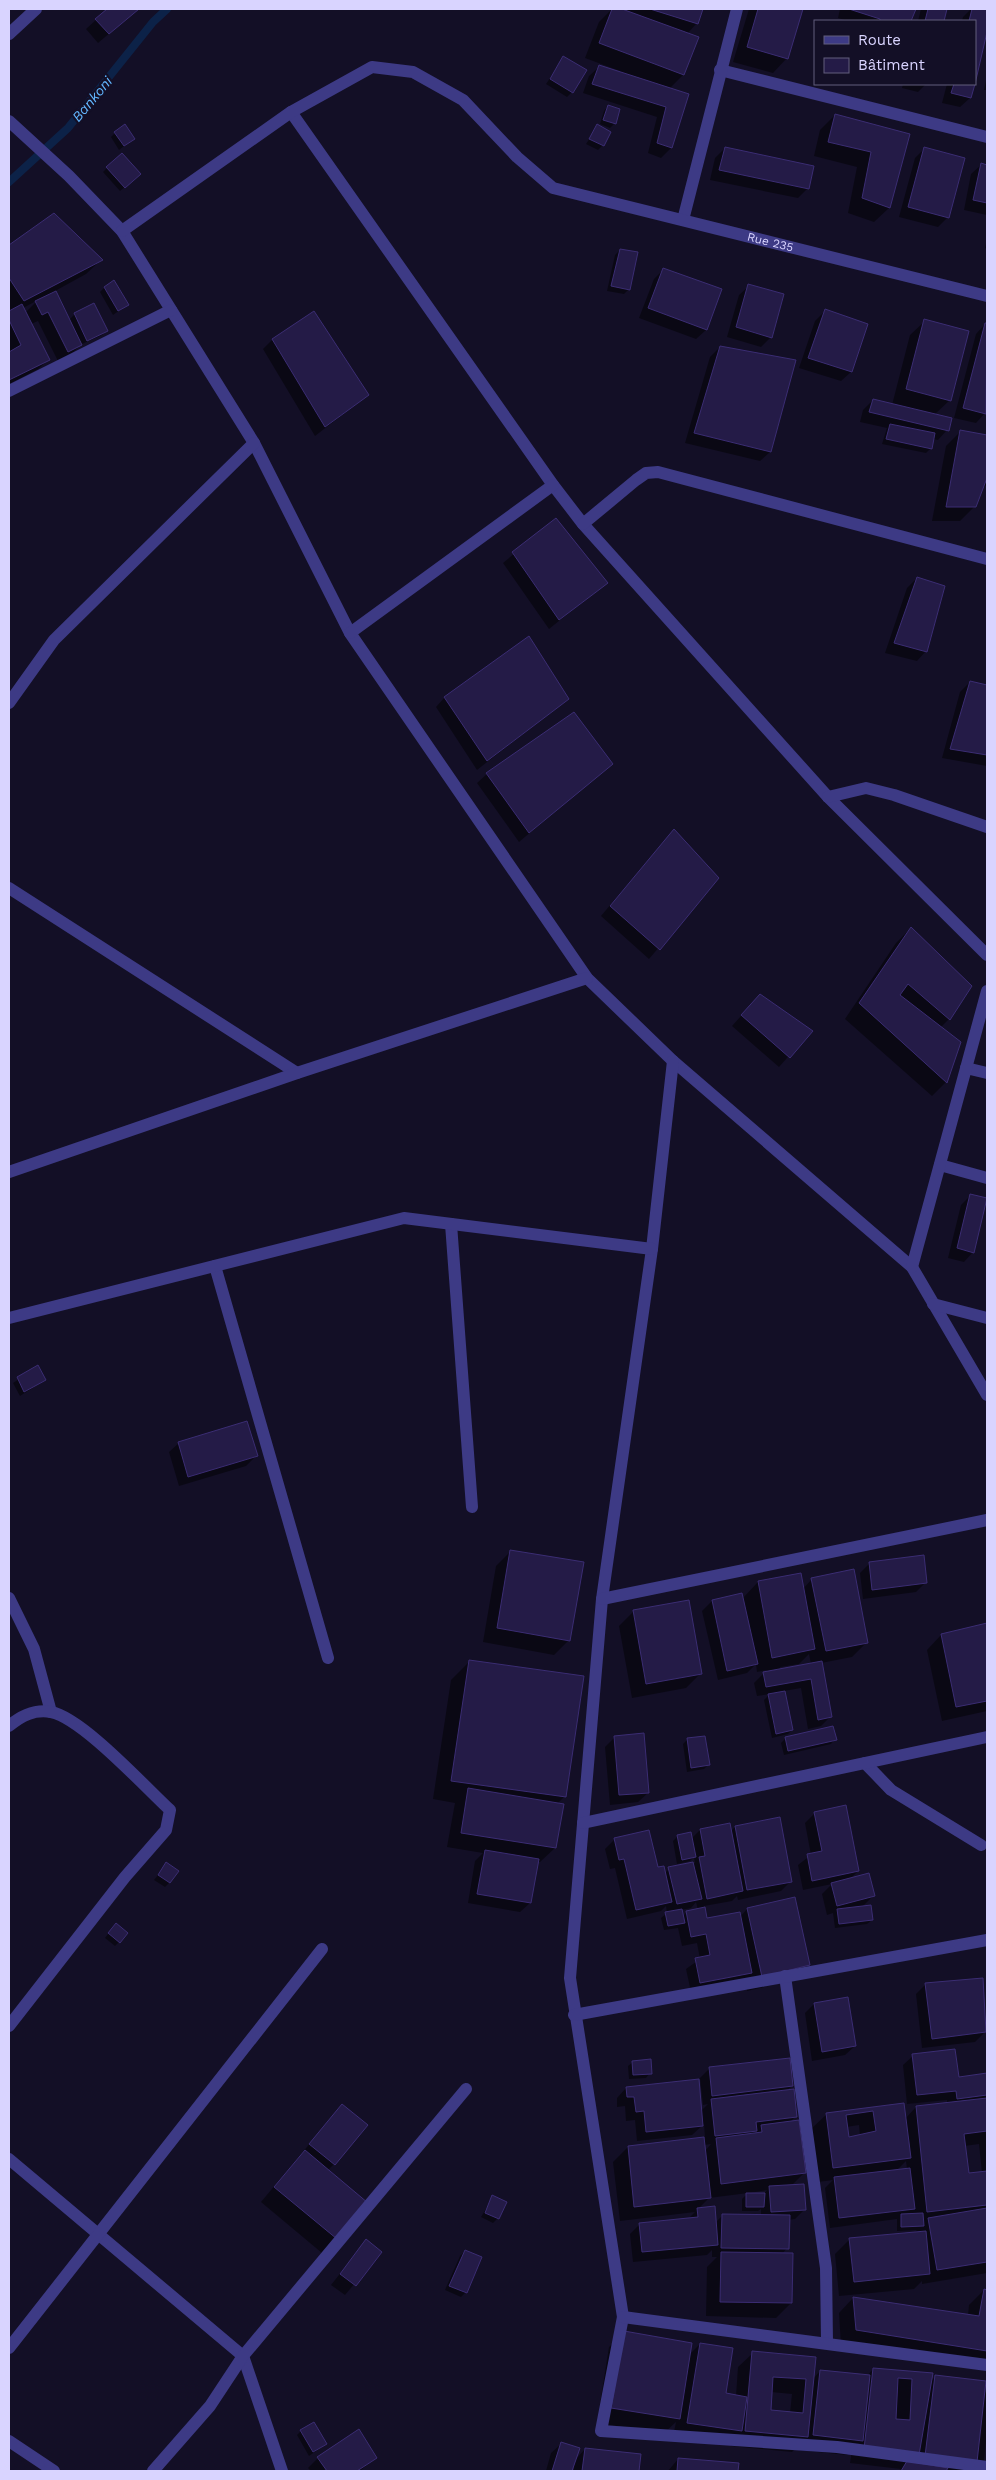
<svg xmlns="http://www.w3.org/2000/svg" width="996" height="2480" font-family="'Work Sans',sans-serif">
  <rect width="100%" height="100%" fill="#130f26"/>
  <path fill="#0007" fill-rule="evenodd" d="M108 9H138L98 43 86 29Z
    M612 9H702L697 23 687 34 683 75 669 89 688 94 671 148 661 158 648 153 657 117 583 93 589 76 599 67 619 73 620 71 585 58 599 22Z
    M749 9H802L787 58 773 73 733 62Z
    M840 9H915L910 21H848L838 18Z
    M921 9H946L942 21H918Z
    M971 9 987 10V27L975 78V21H962L963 17Z
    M564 58 572 92 567 97 546 84Z
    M987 76V90H984Z
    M903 84H926L918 92 902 88Z
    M947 84H973L970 98 960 107 942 103Z
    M608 106 615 123 610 128 600 124 604 111Z
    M835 115 908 135 889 208 874 222 848 213 857 167 814 156 820 130Z
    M598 126 603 145 598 150 586 144Z
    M115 133 133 139 119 150 111 137Z
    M725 148 807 189 798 198 710 180 715 158Z
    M925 148 948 217 938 227 899 217 915 158Z
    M981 165 987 166V215L964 210 971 174Z
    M107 168 135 178 120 191 103 172Z
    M54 214 101 260 86 274 55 291 69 320 75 314 94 305 106 331 102 335 82 344 71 354 58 361 38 321 31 324 48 360 38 369 9 384V246ZM38 300 25 313 23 308Z
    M987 239V249L985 248Z
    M620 250 629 289 624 294 607 291 615 255Z
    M664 269 720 290 706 330 696 339 639 318 654 279Z
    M749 286 771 337 761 347 727 337 739 295Z
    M104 288 127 305 113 315 100 292Z
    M825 311 851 372 841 381 799 368 815 321Z
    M925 321 950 400 934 415 947 430 938 440 933 439 930 449 926 453 882 444 887 428 860 422 863 410 873 400 892 405 910 335Z
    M985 324H987V406L985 413 976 423 954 418 976 334Z
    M272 340 368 395 315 436 263 349Z
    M720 347 770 452 760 461 685 443 710 357Z
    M960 432 987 436V485L982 488 975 506 960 521H932L946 446Z
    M556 519 606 583 549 629 503 563Z
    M917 578 926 651 917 661 885 653 907 588Z
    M970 682 987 687V766L942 758 960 692Z
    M445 697 568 698 477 770 436 707Z
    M611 764 519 842 477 783 487 774Z
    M665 840 718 878 649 959 601 916Z
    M911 928 949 1019 940 1028 946 1082 932 1096 845 1019 896 943Z
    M751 1005 811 1031 779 1067 732 1026Z
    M971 1195 987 1199 973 1252 964 1262 948 1258 961 1205Z
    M37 1367 45 1380 20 1396 13 1383Z
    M179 1443 256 1456 246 1466 179 1486 169 1452Z
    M511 1551 569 1640 554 1655 483 1642 496 1566Z
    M870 1563 925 1583 916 1592 863 1599 860 1573Z
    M812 1579 867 1642 852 1657 821 1663 831 1716 821 1726 808 1729 801 1688 784 1691 792 1730 788 1734 772 1738 764 1700 770 1694 757 1696 754 1683 767 1670 757 1672 756 1664 747 1673 718 1680 702 1611 712 1601 742 1599 758 1582 803 1589ZM809 1654 811 1664 781 1670 780 1667 799 1664Z
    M634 1611 700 1674 686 1688 632 1698 619 1626Z
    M987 1625V1711L942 1721 927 1650 941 1635Z
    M470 1661 565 1796 557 1804 555 1848 540 1862H537L530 1903 520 1912 468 1903 475 1861 483 1853 447 1847 455 1803 433 1799 451 1680Z
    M832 1728 835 1739 831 1744 784 1755 781 1743 785 1739Z
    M615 1737 648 1793 638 1802 610 1805 605 1747Z
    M687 1740 709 1764 704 1769 687 1772 683 1744Z
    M815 1813 858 1871 849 1880 873 1896 862 1907 872 1920 867 1924 835 1928 833 1913 827 1915 822 1894 832 1884 803 1890 798 1865 811 1855 805 1823Z
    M729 1824 730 1832 735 1827 791 1881 781 1891 738 1900 737 1896 732 1901 704 1906 707 1919 740 1917 747 1909 808 1965 794 1980 747 1991 745 1979 691 1992 686 1969 700 1959 697 1943 682 1946 678 1928 664 1930 661 1918 667 1913 666 1906 661 1911 627 1919 615 1868 610 1869 605 1849 615 1839 665 1873 669 1869 695 1863 694 1857 690 1861 677 1864 673 1841 678 1836 691 1839 700 1830ZM696 1902 698 1910 687 1912 682 1917 681 1910 691 1908Z
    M167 1864 170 1882 165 1887 154 1880Z
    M112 1929 119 1942 115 1946 105 1938Z
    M926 1984 985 2032 975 2042 922 2048 916 1994Z
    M814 2004 855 2046 845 2055 812 2061 805 2013Z
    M913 2056 957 2078 987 2075V2273L922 2284V2281L914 2289 839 2296 835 2254 850 2239 914 2233 917 2230 897 2231V2219L830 2228 825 2188 833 2180 818 2182 812 2128 827 2114 903 2105 905 2119 916 2107 947 2104V2100L907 2104 903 2065ZM859 2125 860 2136 848 2138 846 2127ZM979 2144 982 2173 967 2175 964 2146ZM906 2161 907 2169 897 2170Z
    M633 2062 650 2073 646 2078 629 2079 628 2066Z
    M709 2069 792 2086 786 2091 795 2117 789 2123 804 2173 791 2186 805 2209 795 2219 788 2220 787 2248 782 2254 791 2303 776 2318 706 2316 707 2267 717 2257H712V2250L707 2255 633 2262 630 2234 640 2224 688 2219 695 2212 620 2221 613 2162 628 2147 705 2138 704 2124 692 2135 637 2141 635 2120 626 2121 625 2106 617 2107V2098L626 2088 701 2111 708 2104 703 2105 700 2078ZM711 2144 705 2151 704 2145ZM767 2190 763 2195 750 2194V2193ZM748 2193 742 2199V2211H758L761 2209V2216L723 2215 715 2223 698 2209 709 2198Z
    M342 2105 334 2164 328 2170 366 2203 322 2253 261 2202Z
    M493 2197 498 2218 493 2223 481 2217Z
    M366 2241 381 2252 345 2295 331 2285Z
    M465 2251 466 2292 461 2297 445 2290 460 2256Z
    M984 2290 987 2291V2367L841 2345 839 2313 853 2298 968 2316 969 2305Z
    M624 2333 691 2344 689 2355 700 2344 732 2349 725 2394 736 2396 738 2367 753 2353 815 2358 813 2379 820 2371 867 2376 873 2369 931 2374 930 2382 935 2377 985 2382 983 2395 987 2391V2431L983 2471H985L987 2454V2471H972V2464L966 2471H898L901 2469 850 2463 852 2450 847 2455 799 2450 800 2444 792 2452 731 2446V2440L726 2445 673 2437 676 2422 664 2433 597 2423 609 2347ZM771 2392 792 2394 790 2413 769 2411Z
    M301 2431 326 2444 309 2456 297 2435Z
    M561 2444 575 2460 585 2449 640 2455 638 2471H574V2463L571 2471H546L551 2453Z
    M376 2457 360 2471H311L308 2468 318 2458Z
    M678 2459 738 2464 737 2471H668Z"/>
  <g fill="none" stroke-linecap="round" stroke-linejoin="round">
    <path stroke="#0c2248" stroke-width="8" d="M9 182 68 128 153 22 167 9"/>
  </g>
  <path fill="#241b47" stroke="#3b2d73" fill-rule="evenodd" d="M107 9H139L109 34 95 19Z
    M612 9H622L699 37 684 75 599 43Z
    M650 9H703L698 24Z
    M758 9H803L788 59 747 47Z
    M849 9H916L911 21H880V19Z
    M928 9H947L944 21H925Z
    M972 9H987V32L975 84V21H969Z
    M563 56 587 70 573 93 550 79Z
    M599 65 689 94 672 148 657 143 666 107 592 84Z
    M954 84H975L971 98 951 93Z
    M608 105 620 109 616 124 603 120Z
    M835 114 910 134 890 208 862 198 871 152 828 142Z
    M125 124 135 139 124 146 114 132Z
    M597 124 611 132 604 146 589 139Z
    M725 147 814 166 809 189 719 170Z
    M924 147 965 158 949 218 908 207Z
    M122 153 141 174 125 188 106 167Z
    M981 163 987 165V203L973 200Z
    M54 213 103 260 24 301 9 278V245Z
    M620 249 638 252 630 290 611 286Z
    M663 268 722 289 707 330 648 308Z
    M114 280 129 305 118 311 104 287Z
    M748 284 784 294 772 338 736 327Z
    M56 291 82 345 68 352 48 312 42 315 35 301Z
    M94 303 108 331 87 341 74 313Z
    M22 304 50 360 9 380V352L21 345 9 320V311Z
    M825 309 868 324 852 372 808 358Z
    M314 311 369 395 325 427 272 339Z
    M924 319 969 331 951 401 906 389Z
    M985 323H987L986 414 963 408Z
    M720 346 796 360 771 452 694 433Z
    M873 399 952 418 949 431 869 412Z
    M890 424 935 433 932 449 886 439Z
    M960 430 987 435V478L976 507H946Z
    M556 518 608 583 559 620 512 552Z
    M917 577 945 586 927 652 894 643Z
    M529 636 569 699 487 761 444 697Z
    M970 681 987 685V755L950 749Z
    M574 712 613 764 529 833 486 773Z
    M674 829 719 878 660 950 610 906Z
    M911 927 972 986 950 1020 908 984 900 995 961 1042 947 1083 859 1003Z
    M760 994 813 1031 790 1058 741 1015Z
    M970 1194 987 1198 974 1253 957 1248Z
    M38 1365 46 1380 24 1392 17 1377Z
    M247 1421 258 1456 188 1477 178 1442Z
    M510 1550 584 1562 570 1641 497 1628Z
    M924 1555 927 1583 872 1590 869 1562Z
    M854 1569 868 1643 826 1651 811 1578Z
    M801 1573 815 1649 772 1658 758 1581Z
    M742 1593 758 1664 727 1671 712 1600Z
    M689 1600 702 1674 646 1684 633 1610Z
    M987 1623V1701L956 1707 941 1634Z
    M469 1660 584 1676 566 1797 451 1781Z
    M822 1661 832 1717 818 1720 811 1679 766 1687 763 1672Z
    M785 1691 793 1730 776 1734 768 1694Z
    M833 1726 837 1740 788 1751 785 1737Z
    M644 1733 649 1793 619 1795 614 1736Z
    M705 1736 710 1765 691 1768 687 1738Z
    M468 1788 564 1804 556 1848 461 1833Z
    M846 1805 859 1871 812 1881 807 1854 822 1851 814 1812Z
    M780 1817 792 1882 747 1890 735 1826Z
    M730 1823 743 1891 707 1899 699 1857 705 1856 700 1829Z
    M649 1830 658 1867 664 1866 672 1902 636 1910 624 1859 619 1860 614 1838Z
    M691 1832 696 1857 682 1860 677 1835Z
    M485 1850 539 1859 531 1903 477 1894Z
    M166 1862 179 1871 170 1883 158 1875Z
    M693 1862 702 1899 677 1904 668 1867Z
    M869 1873 875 1896 837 1906 831 1883Z
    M795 1897 810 1965 762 1977 747 1908Z
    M871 1905 873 1920 839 1924 837 1909Z
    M705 1907 707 1918 740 1912 752 1973 700 1983 695 1958 710 1955 706 1934 691 1937 686 1911Z
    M682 1909 685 1923 668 1926 665 1912Z
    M116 1923 128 1933 120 1943 108 1933Z
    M983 1978 986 2032 932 2039 925 1983Z
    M848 1997 856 2046 822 2052 814 2003Z
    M955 2049 959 2077 987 2073V2095L957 2099 956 2091 917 2095 912 2054Z
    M790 2058 793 2086 712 2096 709 2067Z
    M651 2059 652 2074 633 2075 632 2061Z
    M699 2079 703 2126 646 2132 644 2111 636 2112 634 2097H627L626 2087Z
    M794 2089 797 2117 756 2122 757 2131 715 2136 711 2099Z
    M987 2098V2131L964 2134 969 2173 987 2171V2205L927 2212 916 2106Z
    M904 2103 911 2158 833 2168 826 2113ZM873 2111 876 2131 849 2137 846 2115Z
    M342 2104 368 2125 335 2165 309 2144Z
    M799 2120 806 2173 721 2184 716 2138 762 2132 761 2125Z
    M704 2137 711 2198 634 2207 628 2146Z
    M305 2150 368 2203 337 2239 274 2187Z
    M910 2168 915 2209 839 2218 834 2177Z
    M804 2184 806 2210 771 2212 769 2186Z
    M746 2193H765L764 2207H746Z
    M492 2195 507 2202 499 2219 485 2213Z
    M715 2206 718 2245 642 2252 639 2223 698 2217 697 2208Z
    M987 2208V2262L937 2270 928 2218Z
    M923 2213 924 2226 901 2227V2214Z
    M722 2214 790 2215 789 2249 721 2248Z
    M926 2231 930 2274 854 2282 849 2238Z
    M366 2239 382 2252 356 2286 340 2274Z
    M465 2250 482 2257 467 2293 449 2286Z
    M721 2252 793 2253 792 2303 720 2302Z
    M984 2289 987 2290V2351L856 2330 853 2297 979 2316Z
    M624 2331 692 2343 680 2419 611 2408Z
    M700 2343 733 2348 726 2393 747 2397 742 2431 687 2423Z
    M752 2351 816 2357 808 2437 745 2431ZM773 2377 806 2379 803 2413 771 2410Z
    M873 2368 933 2373 919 2455 864 2449ZM898 2378 912 2379 910 2420 896 2419Z
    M820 2370 870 2375 863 2441 813 2435Z
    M935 2375 986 2381 977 2462 925 2456Z
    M314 2422 327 2444 313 2452 300 2430Z
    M359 2429 377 2458 357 2471H327L317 2457Z
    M561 2442 580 2448 572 2471H552Z
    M585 2448 641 2454 639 2471H582Z
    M678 2458 739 2463 738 2471H677Z
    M907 2461 948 2468 946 2471H901Z"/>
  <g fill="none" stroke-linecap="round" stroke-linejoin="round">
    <g stroke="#3d3a85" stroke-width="12">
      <path d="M9 34 36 9"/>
      <path d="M720 70 987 137"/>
      <path d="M291 112 553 485 583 524 828 797 987 955"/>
      <path d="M9 121 69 176 122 231 254 443 350 633 587 978 673 1061 912 1267 987 1395"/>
      <path d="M683 220 737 9"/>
      <path id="s1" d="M122 231 291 112 372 67 413 72 463 100 517 157 553 188 987 296"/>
      <path d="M9 391 171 310"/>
      <path d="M583 524 636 480 646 473 658 472 987 559"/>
      <path d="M350 633 553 485"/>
      <path d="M9 703 54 640 254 443"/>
      <path d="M828 797 866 788 894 795 987 827"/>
      <path d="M9 888 297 1073"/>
      <path d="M673 1061 652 1249 602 1599 570 1978 623 2317 601 2431 837 2447 987 2467"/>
      <path d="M966 1068 987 1073"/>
      <path d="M940 1165 987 1178"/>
      <path d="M9 1172 297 1073 587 978"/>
      <path d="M451 1224 472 1507"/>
      <path d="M215 1266 328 1658"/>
      <path d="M912 1267 987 991"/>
      <path d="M933 1304 987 1318"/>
      <path d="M9 1318 404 1218 652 1249"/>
      <path d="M9 1598 34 1649 51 1712"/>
      <path d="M602 1599 987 1520"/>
      <path d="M9 1726C21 1716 34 1709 51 1712 82 1718 144 1786 170 1810L166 1830 125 1877 9 2026"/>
      <path d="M865 1763 891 1790 981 1845"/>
      <path d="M583 1823 987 1737"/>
      <path d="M785 1976 826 2268 827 2342"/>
      <path d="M574 2015 987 1940"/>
      <path d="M9 2159 243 2356 282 2471"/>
      <path d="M623 2317 987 2365"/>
      <path d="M9 2348 322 1949"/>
      <path d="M9 2441 54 2471"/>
      <path d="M153 2471 210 2406 243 2356 466 2089"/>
    </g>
  </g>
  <g text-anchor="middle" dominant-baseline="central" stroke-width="4.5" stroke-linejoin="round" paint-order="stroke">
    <g font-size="12" fill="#d9d4ff" stroke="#130f26">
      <text stroke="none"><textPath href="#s1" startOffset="748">Rue 235</textPath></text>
    </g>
    <g font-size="14" font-style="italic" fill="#62b6ff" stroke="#130f26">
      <text transform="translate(92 99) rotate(-50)">Bankoni</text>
    </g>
  </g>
  <rect width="996" height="2480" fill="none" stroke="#d9d4ff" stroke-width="20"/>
  <rect x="814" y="20" width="162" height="65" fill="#130f26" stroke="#625e7d"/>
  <rect x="824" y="36" width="25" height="8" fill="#3d3a85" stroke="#625e7d"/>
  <text x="858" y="45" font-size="15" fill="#d9d4ff">Route</text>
  <rect x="824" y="58" width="25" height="15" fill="#241b47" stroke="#625e7d"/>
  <text x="858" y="70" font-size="15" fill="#d9d4ff">Bâtiment</text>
</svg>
